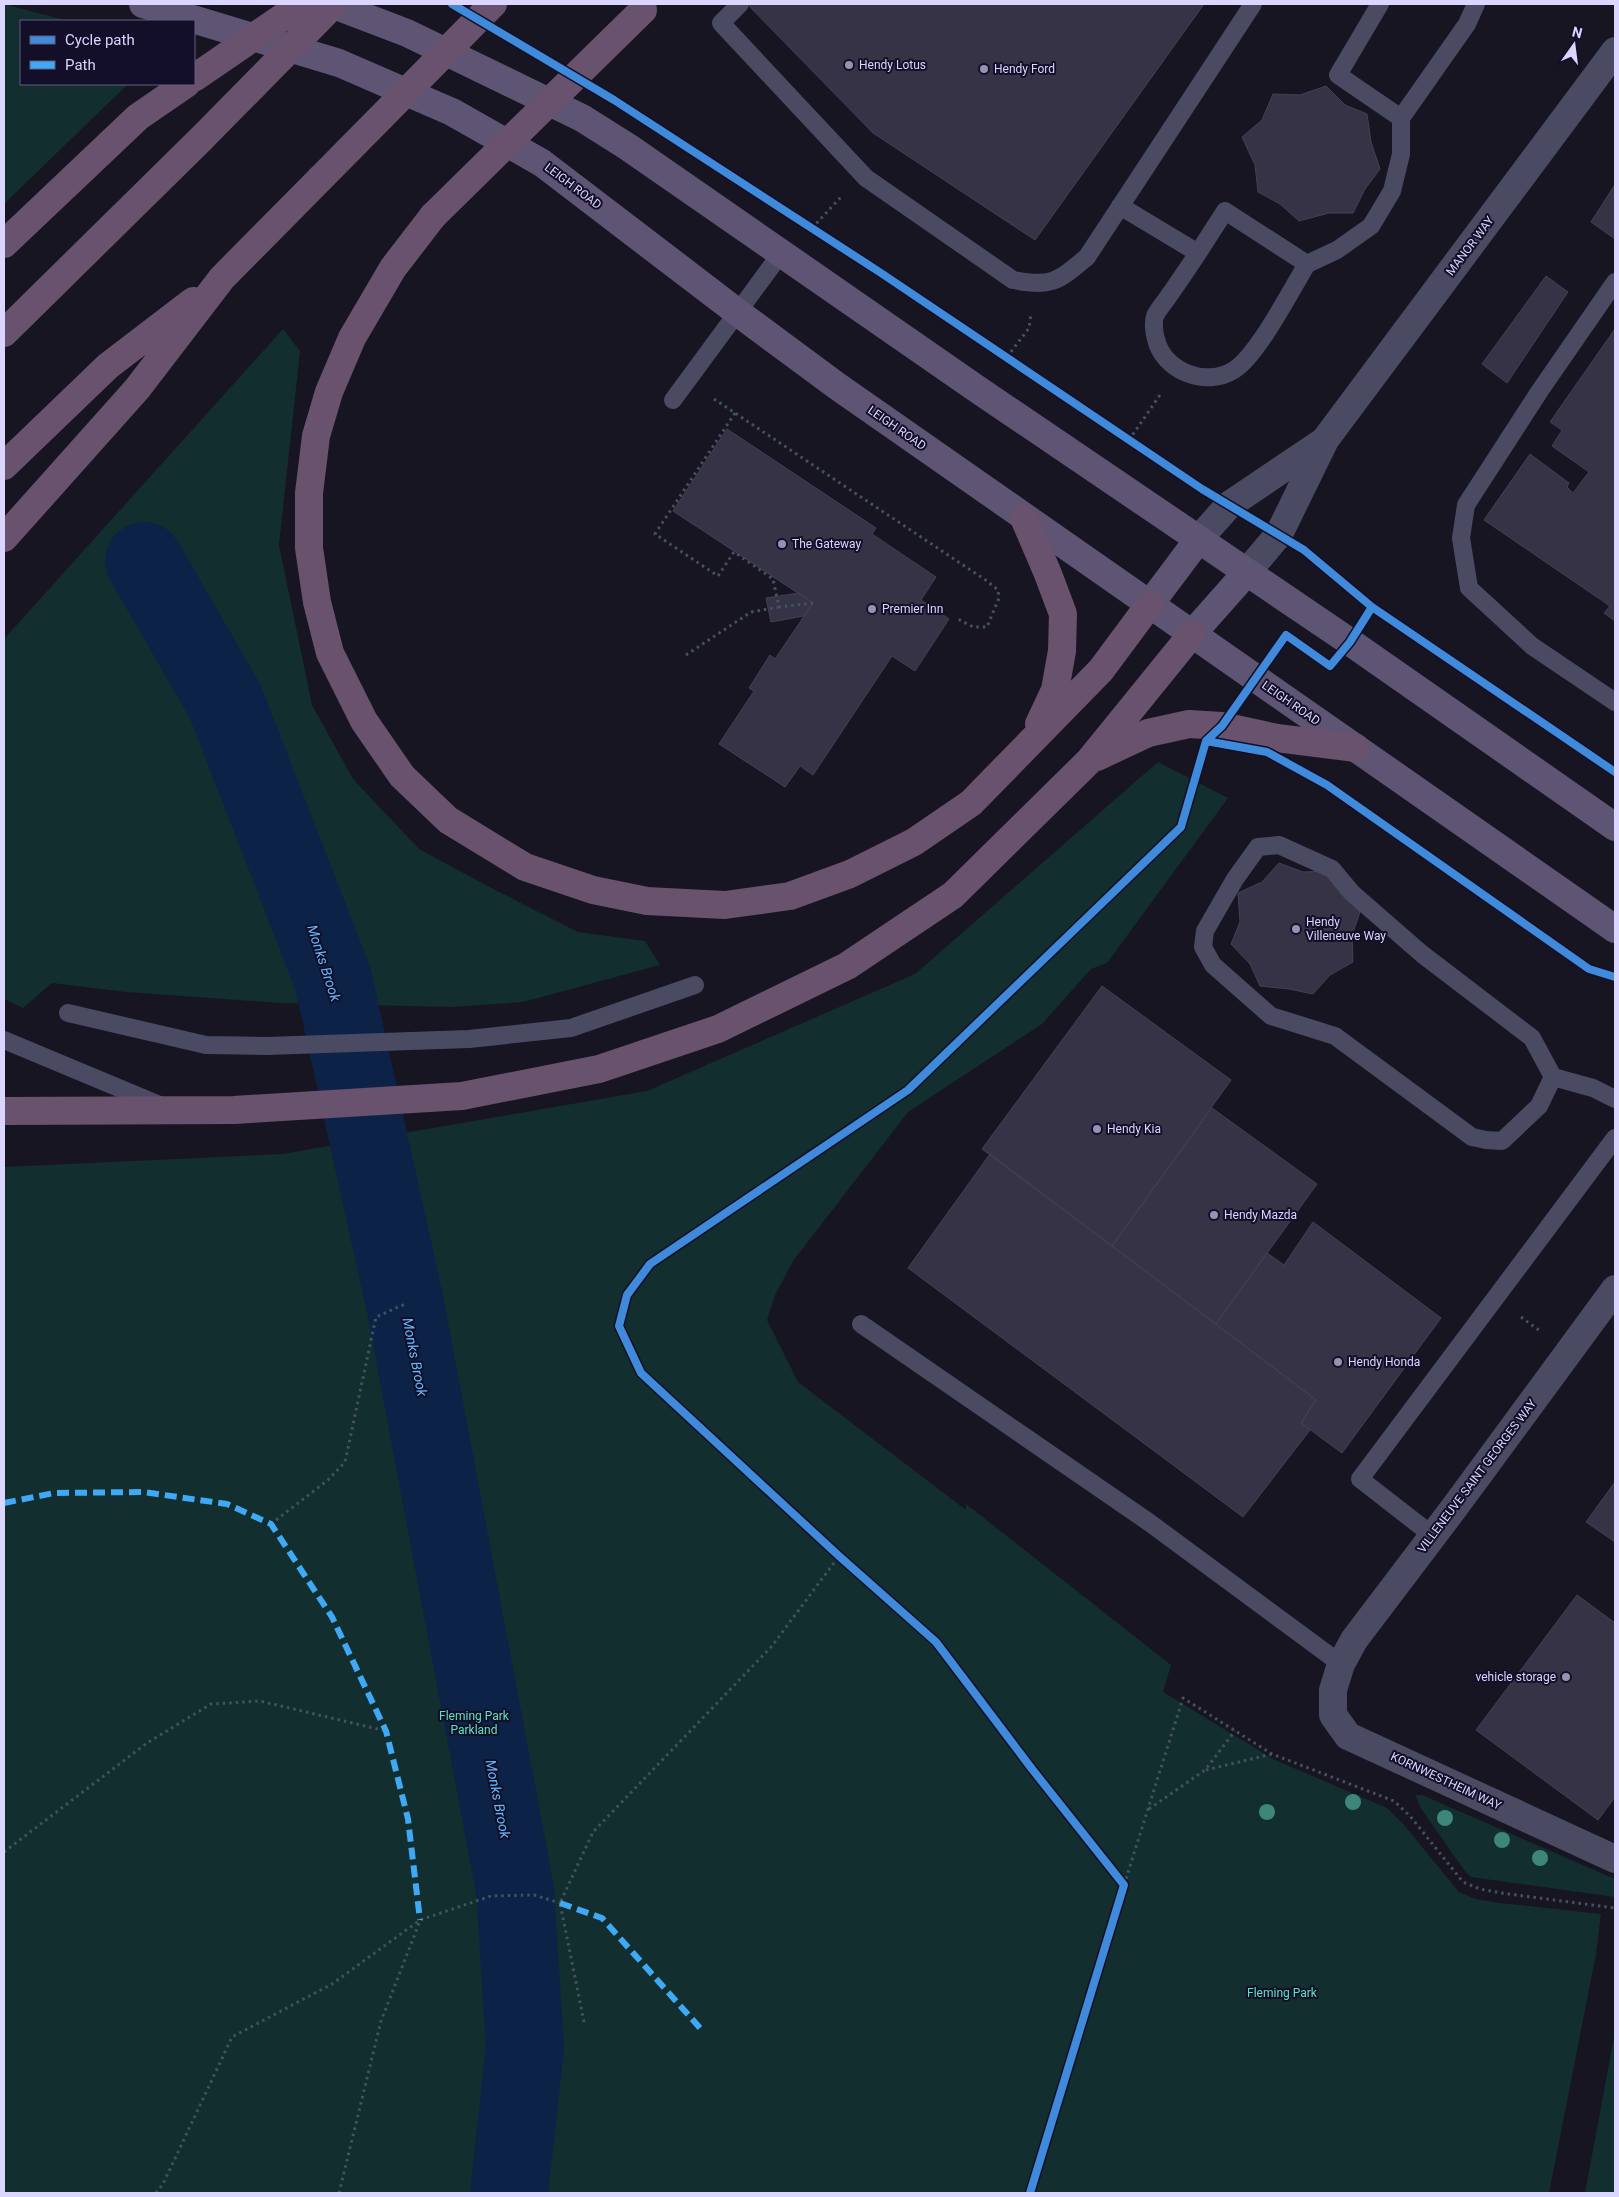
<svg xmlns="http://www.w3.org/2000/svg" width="1619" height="2197" font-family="Roboto,sans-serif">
  <rect width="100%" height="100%" fill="#171522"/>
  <path fill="#132e2f" d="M4 4 68 21H21V84H128L4 204Z
    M283 329 300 351 279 545 312 705 353 779 419 849 495 890 578 932 645 941 660 965 523 1002 451 1007 281 1003 126 992 52 983 23 1008 4 999V639Z
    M1158 762 1228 798 1107 963 1091 969 1042 1024 908 1112 793 1261 775 1295 767 1320 798 1382 966 1510V1504L1171 1665 1163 1692 1275 1760 1387 1808 1404 1825 1459 1892 1476 1899 1500 1903 1601 1914 1596 1954 1549 2193H4V1167L282 1154 647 1091 915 974Z
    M1415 1795H1422L1615 1879V1897L1471 1877 1464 1870 1422 1810Z
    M1615 2032V2193H1585Z"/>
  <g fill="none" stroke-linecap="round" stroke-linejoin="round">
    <path stroke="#0c2347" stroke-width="78" d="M144 561 225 701 333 979 405 1304 515 1890 525 2047 509 2193"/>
  </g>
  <path fill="#353345" stroke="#434056" d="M751 4H1204L1035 240 873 133 749 6Z
    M1326 86 1345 105 1367 114 1371 142 1380 169 1365 189 1353 213H1329L1299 221 1280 204 1258 192 1255 165 1242 137 1262 120 1273 94 1300 95Z
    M1614 186 1615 187V239L1591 222Z
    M1546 276 1568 292 1507 383 1482 364Z
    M1615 329V621L1604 613 1610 606 1484 520 1530 454 1569 483 1567 487 1573 493 1589 472 1552 446 1562 430 1550 422Z
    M727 429 876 528 872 534 936 577 921 600 949 619 915 671 892 656 813 775 800 766 785 787 719 744 754 691 749 688 770 655 775 659 813 603 673 511Z
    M799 593 813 603 804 616 771 622 766 598Z
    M1279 863 1303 872 1330 871 1341 894 1360 912 1352 935 1353 962 1330 975 1313 994 1289 989 1260 986 1250 964 1231 944 1240 922 1238 893 1262 882Z
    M1102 986 1231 1080 1112 1246 982 1149Z
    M1212 1108 1317 1184 1216 1324 1112 1246Z
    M990 1154 1316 1400 1301 1423 1310 1430 1243 1517 908 1268Z
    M1313 1222 1441 1318 1342 1453 1301 1423 1316 1400 1216 1324 1267 1253 1284 1265Z
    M1615 1482V1542L1586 1522Z
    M1577 1595 1615 1623V1797L1598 1820 1476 1730Z"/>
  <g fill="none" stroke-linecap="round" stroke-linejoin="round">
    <path stroke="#455160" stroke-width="3" stroke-dasharray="2.5 4" stroke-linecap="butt" d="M812 228 841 197
      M1007 357 1029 328 1031 314
      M714 399 987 581 998 590 999 598 987 627H973L958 619
      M735 413 655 534 718 576 734 552 773 579 779 607 813 603
      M1129 440 1160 395
      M686 655 751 612 779 607
      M1521 1317 1540 1331
      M271 1524 328 1480 345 1462 376 1317 405 1304
      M1206 1770 1272 1754
      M1149 1809 1205 1770 1235 1731
      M4 1852 147 1743 211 1704 260 1701 386 1731
      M1124 1885 1183 1698 1272 1754 1394 1801 1410 1816 1463 1882 1480 1889 1501 1893 1615 1908
      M584 2022 560 1903 593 1832 772 1646 839 1556
      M156 2193 163 2184 232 2037 332 1984 420 1920 491 1896 534 1895 560 1903
      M339 2193 381 2021 420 1921"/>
    <path stroke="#4a4a63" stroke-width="18" d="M740 4 721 23 866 178 1013 280C1052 287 1057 282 1087 257L1253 4
      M1380 4 1338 75 1401 118
      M1120 206 1198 253C1188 268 1178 283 1168 297 1164 303 1158 310 1155 316 1153 322 1154 333 1156 339 1163 371 1206 388 1234 370 1258 355 1291 290 1307 264L1225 211 1198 253
      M1307 264 1337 250 1371 226 1392 191 1401 154V118L1467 24 1476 4
      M1615 282 1539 392 1466 505 1461 538 1469 588 1532 646 1615 702
      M673 400 782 252
      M68 1013 206 1045 267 1046 469 1039 571 1028 695 985
      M4 1040 162 1106
      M1553 1077 1539 1106 1502 1141 1486 1140 1472 1137 1335 1036 1271 1016 1213 965 1203 947 1205 931 1235 879 1258 847 1279 845 1332 869 1352 893 1422 954 1532 1038 1553 1077 1593 1088 1615 1099
      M861 1324 1150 1523 1341 1664
      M1432 1535 1360 1479 1615 1138"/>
    <path stroke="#4a4a63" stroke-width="28" d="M1198 540 1229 505 1324 441
      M1247 572 1279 534 1325 440 1615 51
      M1615 1289 1454 1508 1354 1640 1341 1664 1333 1690V1715L1348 1736 1615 1859"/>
    <path stroke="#5e5474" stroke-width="28" d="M143 4 339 63 452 112 542 163 737 312 837 386 1615 929
      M331 4 407 33 582 118 628 147 977 389 1350 642 1615 827
      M1150 604 1198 540
      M1192 634 1247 572"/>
    <path stroke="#68526d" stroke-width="28" d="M433 216 393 268 352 338 329 392 316 436 309 493V548L317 602 330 653 364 721 402 776 448 820 525 867 593 890 647 901 725 905 790 896 850 874 914 842 971 803 1101 670 1150 604
      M4 244 138 117 186 84
      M4 333 201 139
      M4 466 108 366 193 301
      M1024 518 1048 574 1063 614 1062 651 1055 690 1039 724
      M4 538 137 389 222 278 320 179
      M1097 757 1148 733 1189 724 1222 726 1277 738 1356 748
      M4 1111 234 1110 462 1096 599 1069 718 1029 847 966 953 895 1089 761 1192 634"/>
    <path stroke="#68526d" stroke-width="28" d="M194 78 302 4
      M201 139 334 4
      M320 179 493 4
      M433 216 643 10"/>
    <path stroke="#3fa9f5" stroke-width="6" stroke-dasharray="12 6" stroke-linecap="butt" d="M4 1503 54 1493 143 1492 227 1504 271 1524 332 1617 386 1731 408 1819 420 1920
      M560 1903 602 1918 700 2028"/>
    <g stroke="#130f28" stroke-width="11">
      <path id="cycleway" d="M452 4 614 100 881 273 1202 489 1304 550 1372 607 1615 772
        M1206 741 1267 752 1327 785 1589 969 1615 977
        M1030 2193 1124 1885 1032 1769 936 1642 839 1556 641 1373 619 1326 627 1295 650 1264 908 1090 1181 827 1206 741 1222 726 1286 635 1330 666 1350 642 1372 607"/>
    </g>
    <use href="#cycleway" stroke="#408adc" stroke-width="8"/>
  </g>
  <g fill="#3e8679">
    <circle cx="1353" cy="1802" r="8"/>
    <circle cx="1267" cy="1812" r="8"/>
    <circle cx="1445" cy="1818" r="8"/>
    <circle cx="1502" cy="1840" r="8"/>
    <circle cx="1540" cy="1858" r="8"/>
  </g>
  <g fill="#9692b2" stroke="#130f28" stroke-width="2">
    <circle cx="849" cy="65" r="5"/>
    <circle cx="984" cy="69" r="5"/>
    <circle cx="782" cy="544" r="5"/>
    <circle cx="872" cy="609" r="5"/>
    <circle cx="1296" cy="929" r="5"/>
    <circle cx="1097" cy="1129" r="5"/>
    <circle cx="1214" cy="1215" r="5"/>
    <circle cx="1338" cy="1362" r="5"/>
    <circle cx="1566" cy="1677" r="5"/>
  </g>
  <g text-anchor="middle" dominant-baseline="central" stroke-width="4" stroke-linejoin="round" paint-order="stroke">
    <g font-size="12" fill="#dad6ff" stroke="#130f28" text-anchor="start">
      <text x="859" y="65">Hendy Lotus</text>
      <text x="994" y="69">Hendy Ford</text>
      <text x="792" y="544">The Gateway</text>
      <text x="882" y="609">Premier Inn</text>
      <text x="1306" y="922">Hendy<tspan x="1306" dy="14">Villeneuve Way</tspan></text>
      <text x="1107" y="1129">Hendy Kia</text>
      <text x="1224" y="1215">Hendy Mazda</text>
      <text x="1348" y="1362">Hendy Honda</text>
      <text x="1556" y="1677" text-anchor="end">vehicle storage</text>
    </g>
    <g font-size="12" fill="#dad6ff" stroke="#130f28">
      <text transform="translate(573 186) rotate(37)">LEIGH ROAD</text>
      <text transform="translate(1470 246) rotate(-53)">MANOR WAY</text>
      <text transform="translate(897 428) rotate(35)">LEIGH ROAD</text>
      <text transform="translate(1291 703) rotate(35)">LEIGH ROAD</text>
      <text transform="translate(1477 1476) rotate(-53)">VILLENEUVE SAINT GEORGES WAY</text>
      <text transform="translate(1446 1781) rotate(25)">KORNWESTHEIM WAY</text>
    </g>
    <g font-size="12" fill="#5ee3c0" stroke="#130f28">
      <text x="474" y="1716">Fleming Park<tspan x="474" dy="14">Parkland</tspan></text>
      <text x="1282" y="1993">Fleming Park</text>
    </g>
    <g font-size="14" font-style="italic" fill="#64baff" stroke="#130f28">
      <text transform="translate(324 963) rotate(72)">Monks Brook</text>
      <text transform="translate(415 1357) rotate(79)">Monks Brook</text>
      <text transform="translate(498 1799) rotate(79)">Monks Brook</text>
    </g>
  </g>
  <rect width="1619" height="2197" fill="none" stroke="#dad6ff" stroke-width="10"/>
  <rect x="20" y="20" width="175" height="65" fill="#130f28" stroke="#635f7e"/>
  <rect x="30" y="36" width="25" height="8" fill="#408adc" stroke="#635f7e"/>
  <text x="65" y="45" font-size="15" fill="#dad6ff">Cycle path</text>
  <rect x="30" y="61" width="25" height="8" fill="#3fa9f5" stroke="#635f7e"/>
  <text x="65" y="70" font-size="15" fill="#dad6ff">Path</text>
  <g transform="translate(1574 45) rotate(14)" stroke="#130f28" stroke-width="4" paint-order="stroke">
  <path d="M0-4L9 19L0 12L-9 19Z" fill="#dad6ff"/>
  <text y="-8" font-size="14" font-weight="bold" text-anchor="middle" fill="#dad6ff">N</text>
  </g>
</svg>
